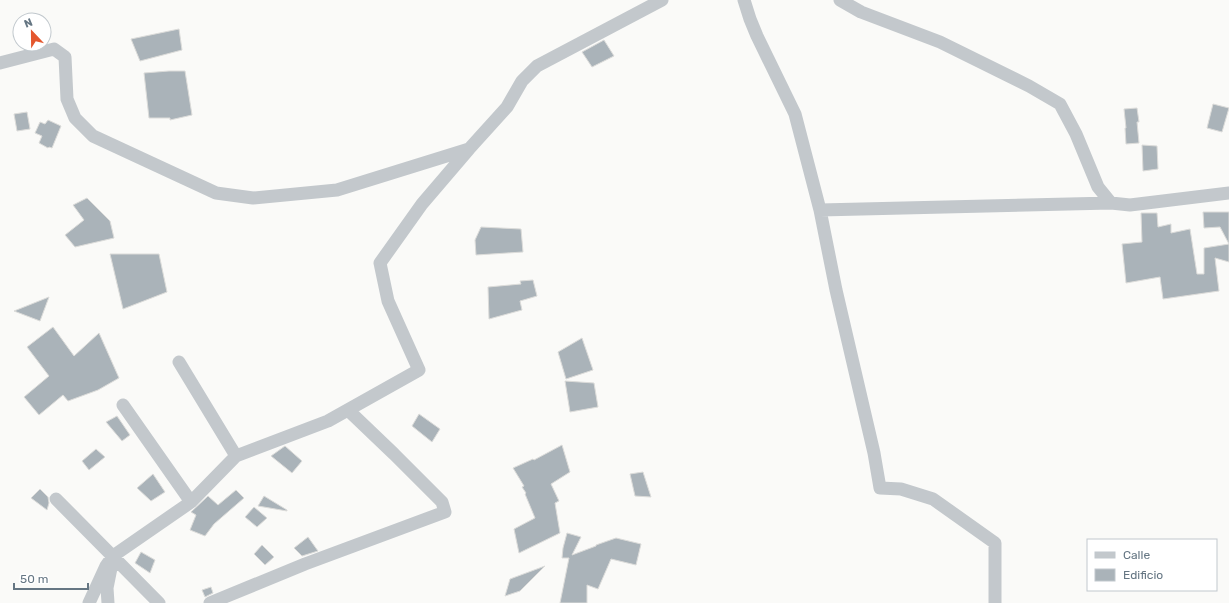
<svg xmlns="http://www.w3.org/2000/svg" width="1229" height="603" font-family="Rubik,sans-serif">
  <rect width="100%" height="100%" fill="#fafaf8"/>
  <path fill="#aab3b9" stroke="#dcdcda" d="M179 29 182 50 140 61 131 39Z
    M604 40 614 56 592 67 582 52Z
    M169 71H185L192 115 170 120V118H149L144 73Z
    M1213 104 1229 108 1222 132 1207 128Z
    M1137 108 1139 122H1137L1139 143 1126 144 1125 128H1126L1124 109Z
    M27 112 30 129 17 131 14 114Z
    M48 120 61 126 52 148 49 147 48 148 39 143 42 136 35 133 40 122 45 124Z
    M1142 145 1157 146 1158 169 1143 171Z
    M87 198 110 221 114 238 75 247 65 235 84 220 73 205Z
    M1203 212H1229V262L1215 258 1219 291 1163 299 1160 277 1126 283 1122 244 1142 242 1141 213H1157L1158 227 1171 224V233L1190 229 1197 274H1204V248L1229 244 1220 227 1204 228Z
    M481 227 521 229 523 252 476 255 475 240Z
    M110 254H159L167 292 123 309Z
    M533 280 537 296 520 301 522 310 489 319 488 287 521 284 520 281Z
    M49 297 40 321 14 311Z
    M53 327 74 356 99 333 119 378 98 390 68 401 63 395 39 415 24 397 49 376 27 347Z
    M582 338 593 370 566 379 558 352Z
    M565 381 594 383 598 407 570 412Z
    M419 414 440 429 432 442 412 426Z
    M117 416 130 435 122 441 106 422Z
    M562 445 570 472 551 484 559 501 555 503 560 533 519 553 514 529 535 518 525 494 526 493 522 487 524 486 513 468 533 459 534 460Z
    M285 446 302 461 292 473 271 456Z
    M96 449 105 457 89 470 82 461Z
    M643 472 651 497 635 496 630 474Z
    M153 474 165 492 151 501 137 488Z
    M40 489 48 497 49 503 47 510 31 498Z
    M236 490 244 498 214 524 205 536 190 530 196 515 191 512 208 496 218 505Z
    M264 496 287 510V511L258 506Z
    M254 507 267 518 257 527 245 517Z
    M567 533 581 537 572 555 596 546V545L616 538 641 544 636 565 611 559 598 589 587 585V603H560L569 558H562L563 548Z
    M308 537 318 551 302 556 294 548Z
    M262 545 274 557 265 565 254 554Z
    M141 552 155 560 150 573 135 563Z
    M545 566 520 591 505 596 510 579Z
    M211 587 213 593 205 597 202 590Z"/>
  <g fill="none" stroke-linecap="round" stroke-linejoin="round">
    <path stroke="#c3c8cc" stroke-width="13" d="M744 0 750 19 757 36 795 114 820 210 836 290 874 453 880 488 901 489 933 499 995 543V603
      M840 0 861 12 940 42 1029 86 1060 104 1076 134 1098 187 1111 203 1130 205 1229 193
      M0 63 54 49 65 57 67 99 75 118 93 136 216 193 253 198 337 190 469 149 507 107 522 81 537 66 662 0
      M820 210 1111 203
      M179 362 236 456
      M123 405 191 502
      M56 499 159 603
      M89 603 106 566 113 556 191 502 236 456 328 421 419 370 388 301 380 263 422 204 469 149
      M108 603 107 588 111 568
      M210 603 305 564 445 512 442 502 394 454 348 410"/>
  </g>
  <rect x="1087" y="539" width="130" height="52" fill="#ffffff" stroke="#c1c8cd"/>
  <rect x="1095" y="552" width="20" height="6" fill="#c3c8cc" stroke="#c1c8cd"/>
  <text x="1123" y="559" font-size="12" fill="#657683">Calle</text>
  <rect x="1095" y="569" width="20" height="12" fill="#aab3b9" stroke="#c1c8cd"/>
  <text x="1123" y="579" font-size="12" fill="#657683">Edificio</text>
  <g transform="translate(32 32) rotate(338)"><circle r="19" fill="#ffffff" stroke="#c1c8cd"/>
  <path d="M0-3L7 15L0 10L-7 15Z" fill="#e4572e"/>
  <text y="-6" font-size="11" font-weight="bold" text-anchor="middle" fill="#657683">N</text>
  </g>
  <path d="M14 583v6h74v-6" fill="none" stroke="#657683" stroke-width="2"/>
  <text x="20" y="583" font-size="12" fill="#657683" stroke="#ffffff" stroke-width="3" paint-order="stroke">50 m</text>
</svg>
